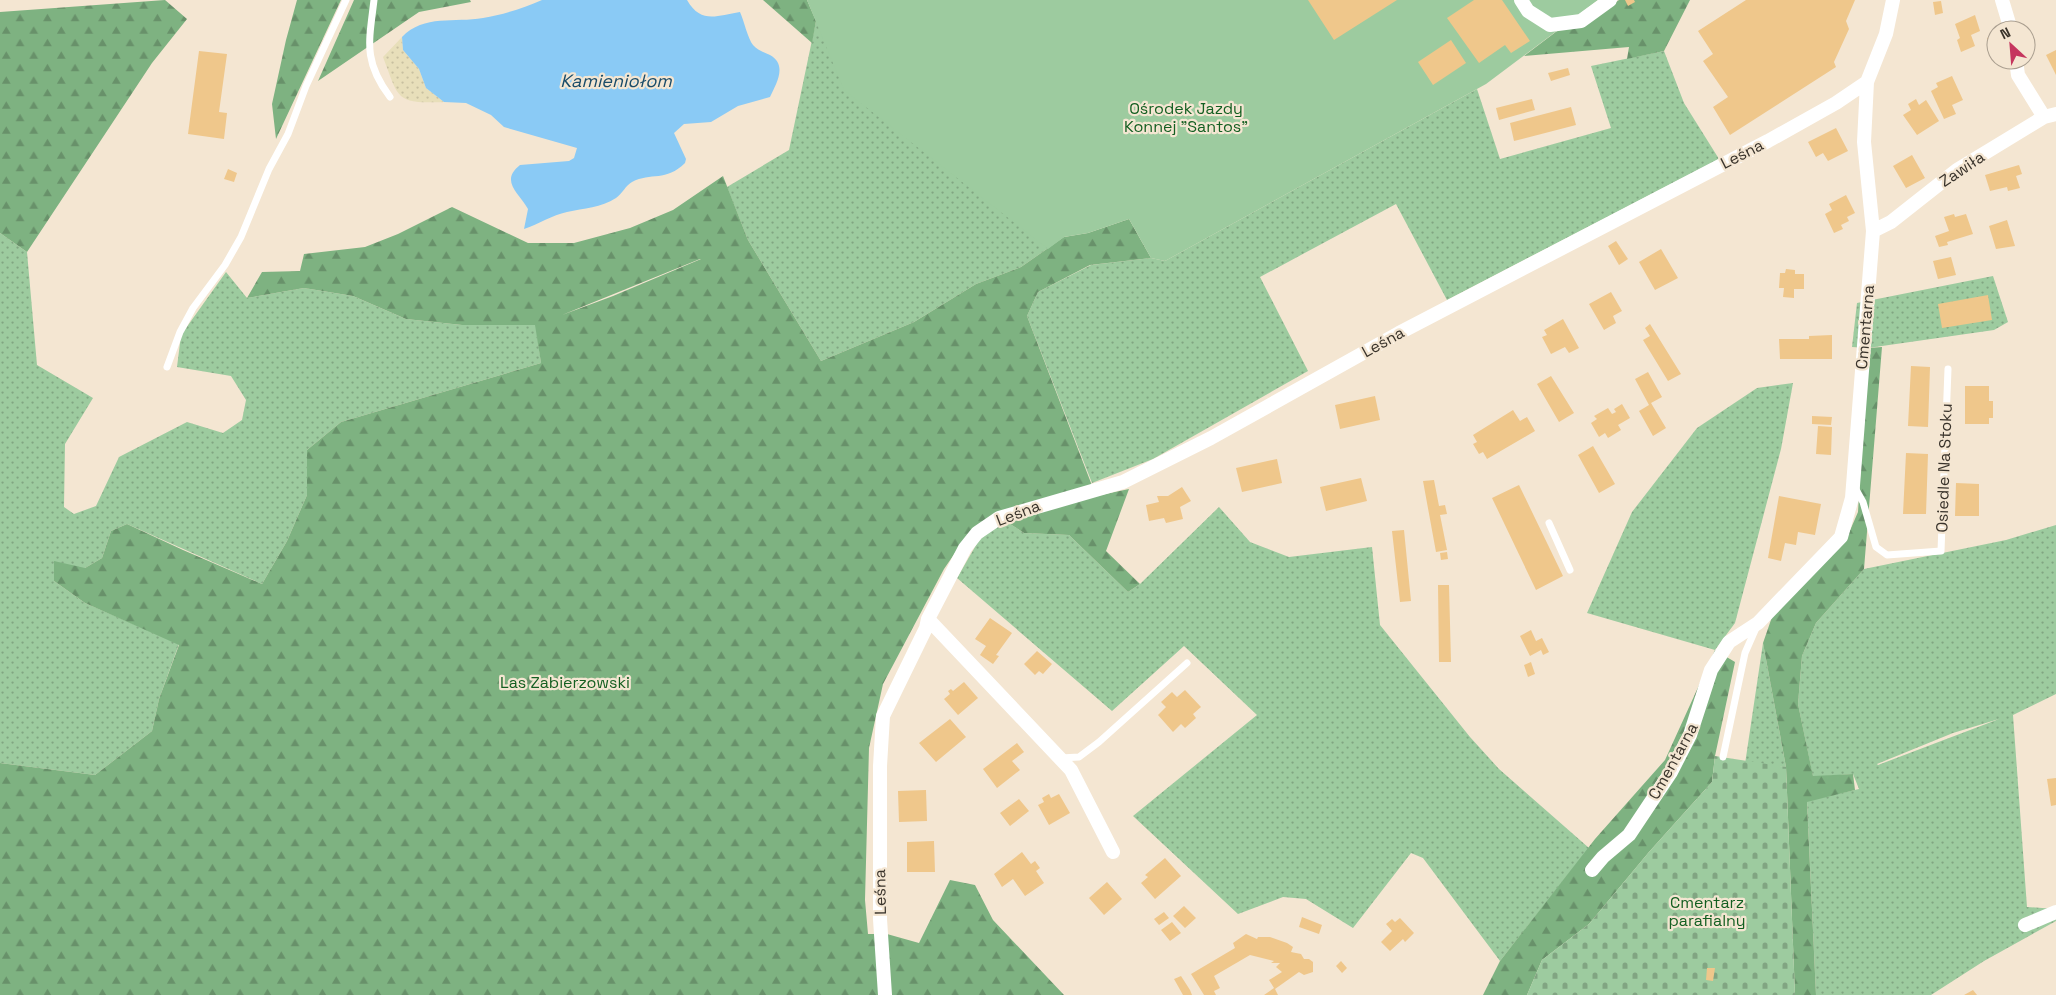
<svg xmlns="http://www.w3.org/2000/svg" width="2056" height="995" font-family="'Space Grotesk',sans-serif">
  <defs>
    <pattern id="grass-dots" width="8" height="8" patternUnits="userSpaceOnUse" patternTransform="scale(1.25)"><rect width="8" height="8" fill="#9dcb9f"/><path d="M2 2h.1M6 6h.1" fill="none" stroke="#81a582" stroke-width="1.8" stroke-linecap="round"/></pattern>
    <pattern id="forest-firs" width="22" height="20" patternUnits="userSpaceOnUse" patternTransform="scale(1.25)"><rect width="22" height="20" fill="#7eb281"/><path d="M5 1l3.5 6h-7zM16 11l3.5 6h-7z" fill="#68916a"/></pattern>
    <pattern id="sand-dots" width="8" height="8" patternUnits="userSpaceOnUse" patternTransform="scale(1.25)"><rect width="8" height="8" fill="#e8dfba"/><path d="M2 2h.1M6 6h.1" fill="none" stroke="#c8c0a0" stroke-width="1.8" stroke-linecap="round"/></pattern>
    <pattern id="cemetery-stones" width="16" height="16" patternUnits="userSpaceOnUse" patternTransform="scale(1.25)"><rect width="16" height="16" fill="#9dcb9f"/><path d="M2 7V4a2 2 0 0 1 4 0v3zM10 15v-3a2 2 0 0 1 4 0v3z" fill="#81a582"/></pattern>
  </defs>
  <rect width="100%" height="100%" fill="#f4e6d2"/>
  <path fill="url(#grass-dots)" fill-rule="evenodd" d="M816 21 1064 237 1021 267 976 284 914 322 821 361 748 240 727 187 789 150Z
    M1664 51 1684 103 1719 159 1447 300 1396 204 1260 277 1308 371 1153 459 1092 483 1027 316 1038 292 1091 265 1151 258 1165 261 1477 89 1500 159 1611 128 1591 66Z
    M0 233 27 252 37 365 93 398 65 444 64 507 74 514 96 506 119 457 187 422 223 433 242 420 246 400 231 376 177 367 181 335 226 272 247 298 304 288 353 296 406 319 462 325H536L541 363 341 422 307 450V495L287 541 262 584 127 524 111 531 102 558 85 568 54 581 85 603 179 644 159 699 152 731 95 775 0 763Z
    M1993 276 2008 322 1994 330 1868 348 1852 347 1857 303Z
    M1793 383 1781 449 1735 623 1715 650 1587 613 1632 512 1697 428 1757 388Z
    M1219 507 1250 542 1289 557 1372 547 1380 625 1470 737 1499 769 1589 848 1500 961 1423 858 1411 853 1353 928 1306 899 1283 897 1238 914 1133 816 1257 715 1184 646 1112 711 957 578 979 540 1004 520 1024 533 1069 535 1128 592 1140 584Z
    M2056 525V694L2013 715 2027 907 2056 909V921L1984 961 1931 995H1816L1807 801 1859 789 1853 774 1813 777 1798 704 1802 656 1816 623 1864 569 2006 540ZM1999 719 1878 765 1877 764 1953 733Z
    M1763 643 1786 767 1745 764Z"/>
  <path fill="url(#forest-firs)" fill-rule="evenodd" d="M165 0 187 19 152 63 27 252 0 233V12Z
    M297 0H341L276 139 272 104 286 40Z
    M354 0H470L471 2 419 12 318 81Z
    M763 0H807L816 21 812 43Z
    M1619 0H1690L1664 51 1627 59 1629 47 1524 56 1561 28 1580 27Z
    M723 176 748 240 821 361 914 322 976 284 1021 267 1064 237 1088 233 1129 219 1151 258 1090 265 1038 292 1027 316 1096 496 1129 489 1106 551 1140 584 1128 592 1069 535 1024 533 1004 520 968 534 944 569 883 684 869 748 865 900 868 934H887L919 943 950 880 975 885 993 920 1064 995H0V763L95 775 152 731 159 699 179 645 85 603 54 581V561L85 568 102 558 111 531 127 524 183 550 262 584 287 541 307 495V450L341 422 541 363 535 325H462L406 319 353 296 304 288 247 298 262 272 300 271 304 254 365 247 398 234 452 207 528 243H574L630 228 673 210ZM701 259 613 296 562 315 700 259Z
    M1882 347 1864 569 1816 623 1802 656 1798 704 1813 776 1853 774 1855 790 1807 802 1816 995H1795L1786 767 1763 643 1772 617 1845 542 1858 512 1868 348Z
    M1715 650 1735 662 1715 756 1712 782 1649 852 1589 924 1542 960 1527 995H1483L1500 961 1595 839 1665 760Z"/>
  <path fill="url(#sand-dots)" d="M402 37 403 50 419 69 426 88 444 102C395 104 399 99 383 57Z"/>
  <path fill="url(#cemetery-stones)" d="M1715 756 1786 767 1795 995H1527L1542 960 1589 924 1649 852 1712 782Z"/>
  <path fill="#9dcb9f" d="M807 0H1598L1486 84 1165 261 1151 258 1129 219 1088 233 1064 237 1048 249 844 90Z"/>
  <path fill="#8acaf5" d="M542 0H687C701 24 716 16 740 12 744 21 748 39 753 45 758 51 764 52 770 55 788 65 776 84 770 97L738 106 711 122 684 124 674 133 686 159 685 163C666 182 651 172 632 182 626 185 622 194 616 198 601 208 584 208 567 212 552 215 539 224 524 229L528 209C518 192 500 181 520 165L569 161 574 158 577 148 504 127 491 115 466 103 444 102 426 88 419 69 403 50 402 37C424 14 455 23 483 18 503 15 523 8 542 0Z"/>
  <path fill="#efc78b" d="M1308 0H1397L1334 40Z
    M1474 0H1502L1530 41 1511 53 1505 45 1479 63 1447 18Z
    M1625 0H1634L1635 2 1628 6Z
    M1746 0H1855L1846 21 1849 29 1834 62 1836 67 1730 135 1713 107 1728 97 1703 61 1713 54 1698 31Z
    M1941 1 1943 13 1935 15 1933 2Z
    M1975 15 1980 31 1971 35 1975 46 1961 52 1957 40 1960 38 1955 24Z
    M1996 35V50L1992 52 1987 38Z
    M1451 40 1466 63 1433 85 1418 62Z
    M2056 50V75L2046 55Z
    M199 51 227 54 219 112 227 113 224 139 188 134Z
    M1568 68 1570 75 1551 81 1548 73Z
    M1952 76 1963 100 1952 105 1956 114 1944 119 1931 91 1938 87 1936 83Z
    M1532 99 1535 110 1499 120 1496 108Z
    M1916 99 1919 105 1926 100 1939 121 1917 135 1903 115 1911 110 1908 104Z
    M1571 107 1576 125 1514 141 1510 123Z
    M1836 128 1848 151 1828 161 1823 153 1816 157 1808 142Z
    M1912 155 1925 178 1906 188 1893 166Z
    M2019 165 2022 174 2016 176 2020 188 2008 191 2007 187 1990 191 1985 175Z
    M228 169 237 173 234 182 224 179Z
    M1846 195 1855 213 1847 217 1849 221 1841 225 1843 229 1834 233 1825 214 1832 210 1829 204Z
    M1954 214 1955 217 1966 214 1973 234 1947 242 1948 245 1939 247 1935 236 1949 231 1944 217Z
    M2007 220 2015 246 1996 249 1989 226Z
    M1616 241 1628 259 1619 265 1608 246Z
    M1661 249 1678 278 1655 290 1639 262Z
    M1951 257 1956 275 1938 279 1933 261Z
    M1786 269 1795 270V274H1804V289H1794V298L1783 297 1784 288H1779L1780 273H1785Z
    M1611 292 1622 311 1613 316 1616 323 1604 330 1589 304Z
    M1988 295 1992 320 1942 328 1938 304Z
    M1563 319 1579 348 1569 353 1565 347 1551 354 1542 337 1547 335 1544 330Z
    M1650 324 1681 374 1668 381 1643 340 1650 336 1645 328Z
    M1832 335V359H1780L1779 339H1809V336Z
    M1911 366 1930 367 1928 427 1908 426Z
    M1648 372 1662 397 1651 403 1666 428 1653 436 1639 411 1649 405 1635 379Z
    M1551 376 1574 413 1559 422 1537 384Z
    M1965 386H1989V401H1993V418H1989V424H1965Z
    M1375 396 1380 420 1340 429 1335 405Z
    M1622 404 1630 418 1618 425 1621 430 1608 438 1605 433 1599 437 1591 423 1597 419 1594 416 1608 408 1612 414 1616 412 1614 409Z
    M1513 410 1520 421 1527 417 1535 431 1487 459 1483 452 1479 454 1473 444 1477 442 1473 435Z
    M1812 416 1832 417 1831 425 1812 424Z
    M1818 426 1832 427 1831 455 1816 454Z
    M1593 446 1615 484 1599 493 1578 455Z
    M1906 453 1928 454 1926 514H1903Z
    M1277 459 1282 483 1242 492 1236 468Z
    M1361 478 1367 501 1326 511 1320 487Z
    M1434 480 1439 506 1445 505 1447 514 1440 515 1447 550 1436 552 1423 481Z
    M1956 483 1979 484V516H1955Z
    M1519 485 1563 576 1536 590 1492 498Z
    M1182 487 1191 501 1180 507 1183 519 1166 523 1164 518 1149 521 1146 505 1159 502 1157 496H1168Z
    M1779 496 1821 504 1815 535 1798 532 1796 545 1785 543 1781 561 1768 558Z
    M1404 530 1411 601 1400 602 1392 531Z
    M1447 552 1448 559 1441 560 1440 553Z
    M1438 585H1449L1451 662H1439Z
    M990 618 1012 633 996 655 999 656 993 664 980 655 986 646 975 639Z
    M1531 630 1536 641 1542 638 1549 652 1543 655 1541 650 1530 656 1520 636Z
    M1037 651 1052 664 1043 674 1039 671 1035 675 1024 664Z
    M1531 662 1535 674 1528 677 1524 665Z
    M964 682 978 698 958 715 944 699 950 694 948 691 951 689 953 691Z
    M1185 690 1201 707 1193 714 1196 718 1185 728 1181 724 1173 732 1158 715 1166 707 1161 702 1172 692 1177 697Z
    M950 719 966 737 936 762 919 743Z
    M1017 743 1024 752 1012 761 1020 770 997 788 983 769Z
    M2056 778V805L2051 806 2047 779Z
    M926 790 927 821 899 822 898 791Z
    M1049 794 1051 798 1059 794 1070 813 1049 825 1038 805 1044 802 1042 798Z
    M1019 799 1029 811 1010 826 1000 813Z
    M934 841 935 872H907V842Z
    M1022 852 1031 864 1035 861 1040 868 1036 871 1044 883 1025 896 1013 879 1002 887 994 874Z
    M1165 858 1181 876 1155 899 1141 883 1148 877 1145 875Z
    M1107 882 1122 899 1104 915 1089 898Z
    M1184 906 1196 918 1185 928 1173 916Z
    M1164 912 1169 918 1159 925 1154 919Z
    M1302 917 1322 925 1319 934 1299 927Z
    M1400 918 1414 933 1405 942 1403 939 1390 951 1381 942 1392 931 1386 924 1392 919 1395 922Z
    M1172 922 1181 933 1170 941 1161 930Z
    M1246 934 1257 939 1258 937H1270L1287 943 1293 947 1291 952 1301 954 1304 959H1309L1313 962V972L1304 975 1299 972 1275 989 1278 995H1264L1274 988 1269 980 1282 972 1276 967 1280 963H1271L1274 961 1250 955 1214 976 1220 988 1214 991 1216 995H1204L1191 974 1235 948 1233 943Z
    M1341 961 1347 968 1342 973 1336 966Z
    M1707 968H1715L1713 981 1706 980Z
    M1181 976 1190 990 1192 995H1183L1174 979Z
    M1973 990 1977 995H1964Z"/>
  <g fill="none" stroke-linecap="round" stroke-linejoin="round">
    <path stroke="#fff" stroke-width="7" d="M374 0C369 42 363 61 390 97
      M167 367 180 332 193 308 225 265 241 237 269 169 288 134 306 86 346 0
      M1854 486 1863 502 1876 547 1887 555 1941 551 1948 369
      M1549 523 1570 570
      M1723 757 1745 653 1756 628
      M1061 758 1079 757 1099 742 1187 663"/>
    <path stroke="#fff" stroke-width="14" d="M1521 0 1528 11 1550 25 1581 21 1610 0
      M2002 0 2011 30
      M2016 60 2018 75 2044 117
      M1873 231 1891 222 1957 170 2044 117 2056 114
      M1113 852 1071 770 928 619 965 548 977 533 999 518 1123 482 1211 438 1399 333 1768 141 1836 103 1867 82
      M1592 870 1603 857 1629 835 1671 772 1690 735 1711 670 1729 642 1758 623 1841 537 1852 498 1873 231 1864 142 1867 82 1886 34 1893 0
      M2025 925 2056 912
      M885 995 880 919V766L883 716 926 628 928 619"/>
  </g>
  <g text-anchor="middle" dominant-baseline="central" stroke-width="4.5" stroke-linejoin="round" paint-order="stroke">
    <g font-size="16" fill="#135f21" stroke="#f4e6d2">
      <text x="1186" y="108">Ośrodek Jazdy<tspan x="1186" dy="18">Konnej "Santos"</tspan></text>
      <text x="565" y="682">Las Zabierzowski</text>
      <text x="1707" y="902">Cmentarz<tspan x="1707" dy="18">parafialny</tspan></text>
    </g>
    <g font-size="16" fill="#39332b" stroke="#f4e6d2">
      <text transform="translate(1742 154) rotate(-27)">Leśna</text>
      <text transform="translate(1962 169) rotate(-34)">Zawiła</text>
      <text transform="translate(1865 327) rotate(-85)">Cmentarna</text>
      <text transform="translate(1383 342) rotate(-29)">Leśna</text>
      <text transform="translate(1944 468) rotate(-88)">Osiedle Na Stoku</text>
      <text transform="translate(1018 513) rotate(-21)">Leśna</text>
      <text transform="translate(1673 761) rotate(-61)">Cmentarna</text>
      <text transform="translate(880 892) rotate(-91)">Leśna</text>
    </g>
    <g font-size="18" font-style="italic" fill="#1b4c69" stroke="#f4e6d2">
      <text x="616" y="80">Kamieniołom</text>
    </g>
  </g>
  <g transform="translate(2011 45) rotate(334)"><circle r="24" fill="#f4e6d2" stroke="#a99e8f"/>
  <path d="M0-4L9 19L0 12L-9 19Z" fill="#c5365e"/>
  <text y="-8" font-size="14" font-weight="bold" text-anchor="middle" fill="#39332b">N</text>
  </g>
</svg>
